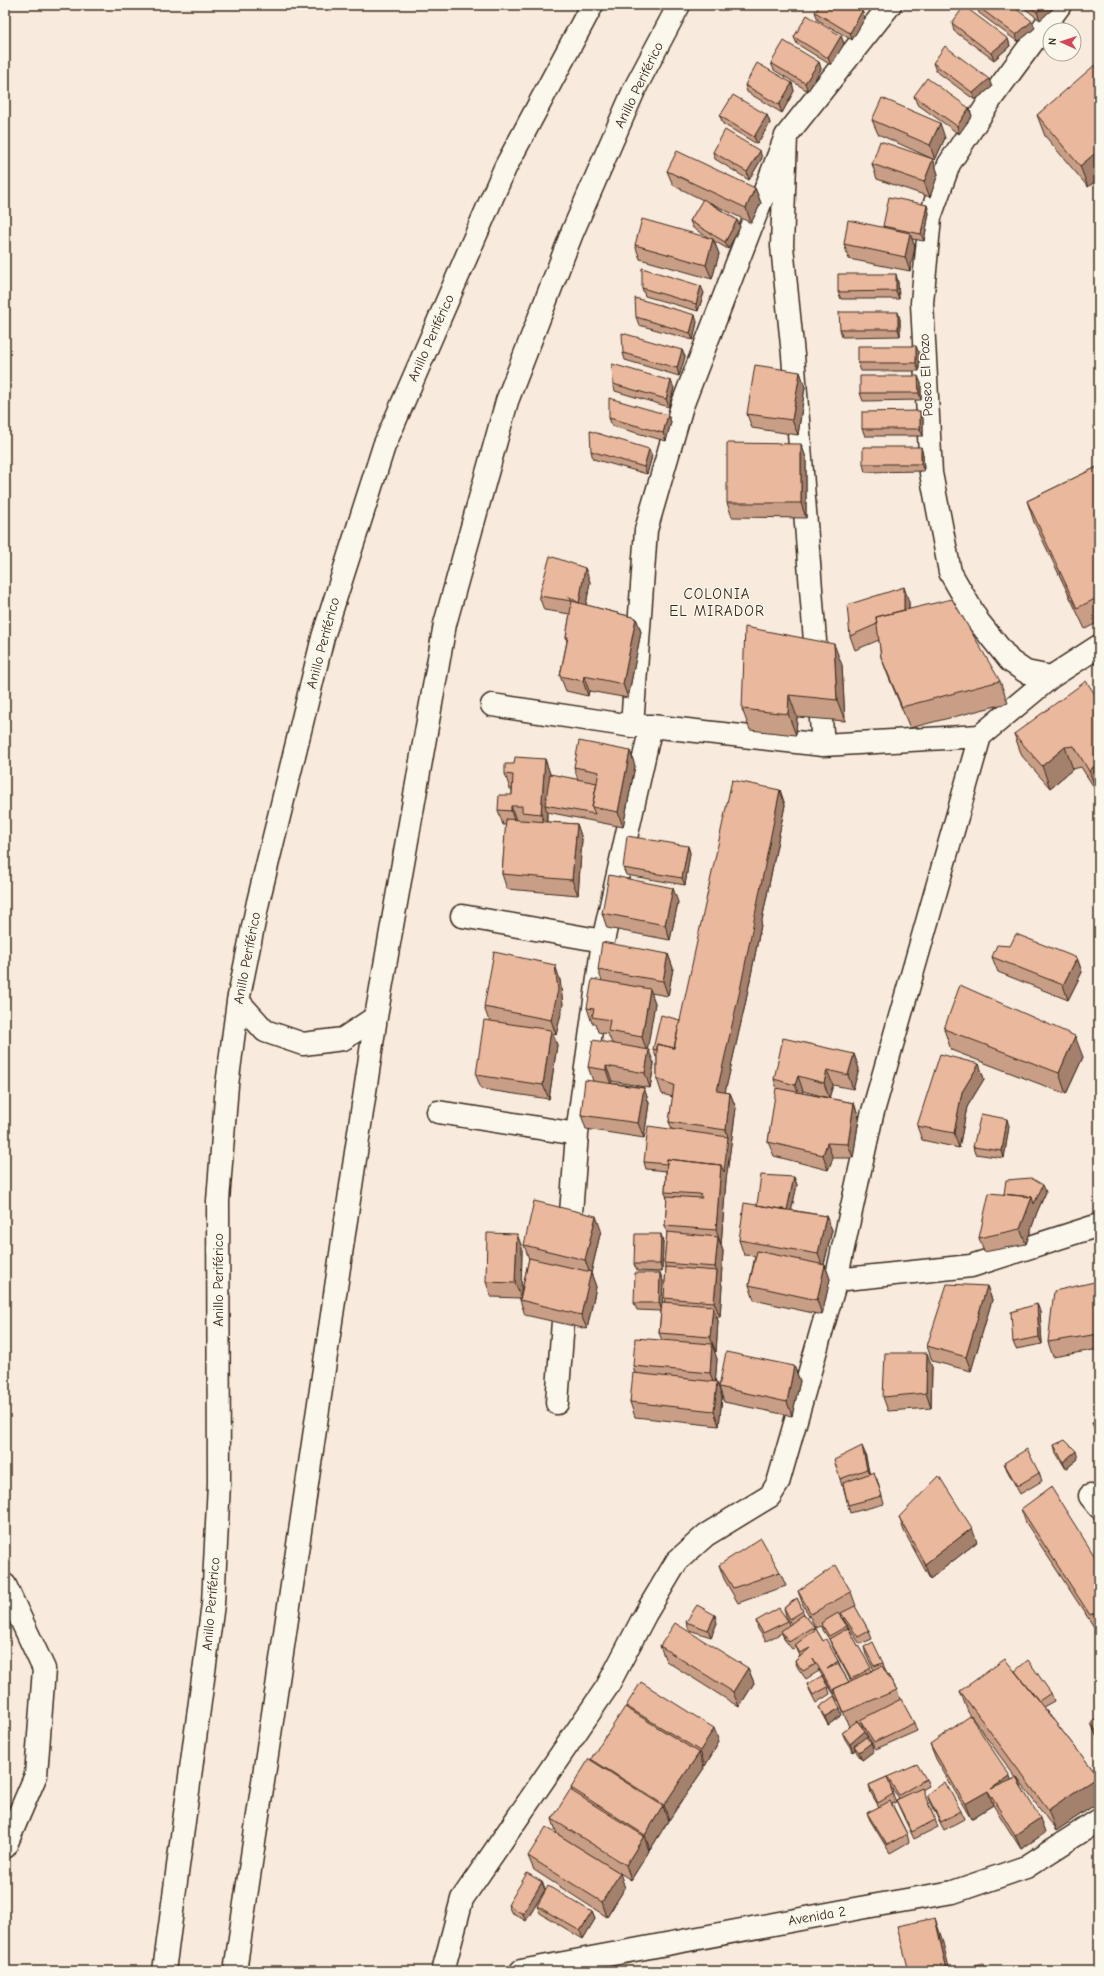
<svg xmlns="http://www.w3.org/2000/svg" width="1104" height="1976" font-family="'Comic Neue',sans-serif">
  <rect width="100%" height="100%" fill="#f8eadc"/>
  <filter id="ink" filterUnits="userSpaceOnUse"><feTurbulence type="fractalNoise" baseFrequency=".025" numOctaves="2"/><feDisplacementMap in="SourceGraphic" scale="8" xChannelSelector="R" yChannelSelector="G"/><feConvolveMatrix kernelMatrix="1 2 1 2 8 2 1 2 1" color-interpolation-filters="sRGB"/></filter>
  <g filter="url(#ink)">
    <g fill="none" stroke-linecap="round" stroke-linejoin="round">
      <g stroke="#3b2a1e" stroke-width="25">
        <path id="minor" d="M786 136 682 406 646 530 632 726H651L823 745 980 736
          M1051 677 1026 672 1010 661 978 621 950 572 931 473 922 303 930 217 949 164 993 96 1060 5
          M492 705 632 726
          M823 745 793 355 782 246 786 136 890 5
          M462 916 603 941
          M438 1112 577 1134
          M569 1240 577 1134 603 941 651 726
          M836 1280 971 1266 1099 1225
          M557 1403 565 1294
          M1090 1496 1099 1507
          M5 1585 44 1669 36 1775 5 1847
          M443 1971 462 1899 607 1687 646 1613 677 1561 706 1535 770 1496 778 1483 836 1280 872 1115 980 736 1051 677 1099 646
          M521 1971 860 1908 953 1892 1026 1867 1099 1820"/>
      </g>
      <g stroke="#3b2a1e" stroke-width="25">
        <path id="highway" d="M238 1001 265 1031 303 1044 343 1039 376 1017
          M164 1971 213 1604 219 1483 218 1201 227 1085 238 1001 258 902 323 637 384 446 505 168 592 5
          M235 1971 376 1017 445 624 507 401 572 233 635 88 679 5"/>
      </g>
      <use href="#minor" stroke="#fbf7ec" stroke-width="22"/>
      <use href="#highway" stroke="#fbf7ec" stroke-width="22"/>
    </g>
    <path fill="#c99e86" stroke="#3b2a1e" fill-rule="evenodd" d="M976 5 1035 28 1018 42 979 13Z
      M1020 5H1056V6L1040 20Z
      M862 11 865 18 852 40 818 20 815 12Z
      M952 23 1008 39 1010 46 994 60 954 31Z
      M841 36 844 44 831 65 797 44 794 37Z
      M819 62 821 69 808 91 774 70 771 63Z
      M933 63 992 87 975 100 936 71Z
      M1099 65V182L1098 179 1088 187 1045 136 1037 115Z
      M792 83 794 91 782 113 747 92 745 85Z
      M914 96 969 108 972 116 959 134 917 104Z
      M767 115 770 123 757 144 723 124 720 116Z
      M872 120 945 138 935 160 878 134Z
      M713 152 762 158 749 180 715 159Z
      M933 159 938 174 930 197 877 179 872 164Z
      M667 171 755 188 761 203 751 223 709 202 737 220 740 227 728 249 714 241 719 254 712 279 640 259 635 245 709 238 693 228 690 221 703 200 673 185Z
      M927 205 929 213 924 241 912 239 915 247 910 271 849 259 844 244 884 228 883 226Z
      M898 282 899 299H841L838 292Z
      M642 288 704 293 698 311 645 296Z
      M636 317 697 322 693 340 639 325Z
      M900 319V336L842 337 840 329Z
      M682 350 685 357 679 376 625 360 623 353Z
      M919 353V371H861L858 363Z
      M800 372 805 387 798 435 752 428 747 414Z
      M921 383V400L863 401 860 393Z
      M613 384 674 388 669 407 615 391Z
      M920 411 923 419V436H865L862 429Z
      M668 415 671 422 666 441 612 426 609 418Z
      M801 444 806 458V518L732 517 727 503Z
      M591 451 652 456 647 474 593 459Z
      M923 454 924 471 865 472 863 464Z
      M1099 466V622L1085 629 1034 522 1027 501Z
      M585 568 590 582 586 605 636 618 641 632 628 698 589 691 588 696 566 691 560 676 567 641 566 637 570 614 544 610 539 596Z
      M909 602V609L1000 681 1008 703 910 728 889 678 881 657 879 640 855 650 850 636Z
      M842 665 845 721 797 717 796 735 750 730 742 709Z
      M1099 700V790L1097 792 1081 767 1073 769 1050 788 1022 756 1014 734Z
      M630 751 635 766 623 827 547 812V822L577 824 582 839 578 895 507 889 502 874 506 825H503L498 810 512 795V789H510L505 774 514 764 545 759 550 774V776L578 780 574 767Z
      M780 790 785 805 745 1005 725 1092 730 1093 736 1108 726 1180 721 1245 723 1251 721 1281 722 1286 720 1317H717L718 1321 716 1352 714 1351 717 1359 715 1382H717L722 1397 719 1426 635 1417 630 1402 635 1373 633 1366 662 1340 659 1333 661 1311 637 1310 634 1303 660 1273 663 1281 662 1302H665L664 1298 666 1268 664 1263 667 1233 665 1226 667 1199 665 1192 666 1171 646 1169 644 1162 672 1129 669 1122 673 1097 662 1094 657 1079V1057H656L653 1049 680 1020Z
      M688 846 690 853 685 885 626 875 623 868Z
      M678 902 670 940 607 928 602 913Z
      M668 954 673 968 668 996 651 993 655 1003 647 1049 654 1064 650 1088 612 1081 611 1083 644 1088 649 1103 644 1138 586 1129 581 1115 593 1081 588 1067 612 1043 608 1034 598 1032 595 1023H592L587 1008 602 981 598 970Z
      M992 957 1077 958 1082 972 1068 1000 998 972Z
      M555 965 560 980 563 1005 556 1035 553 1034 557 1045 549 1099 481 1089 476 1075 489 1021 484 1007Z
      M944 1029 1083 1057 1066 1094 951 1050Z
      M854 1054 859 1069 853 1089 833 1085 829 1098 803 1091 802 1093 854 1103 859 1118 853 1158H833L828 1170 774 1156 768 1142 777 1089 774 1079Z
      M979 1064 984 1079 967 1107 959 1148 922 1140 917 1126Z
      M1009 1126 1004 1158 975 1154 973 1147Z
      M794 1177 797 1185 791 1210 826 1216 832 1230 824 1265H825L830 1279 822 1315 754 1300 749 1285 755 1256 744 1255 739 1240 757 1205Z
      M1046 1192 1037 1212 1026 1244 984 1252 979 1238 1004 1194Z
      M601 1230 591 1273 596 1287 587 1329 525 1315 520 1300V1298L491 1297 486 1282 517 1234 522 1248 521 1294 529 1259 524 1245Z
      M661 1234 663 1242 662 1272 637 1271 634 1264Z
      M1099 1281V1349L1053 1357 1048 1342Z
      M987 1286 992 1300 971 1371 932 1361 927 1346Z
      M1037 1304 1040 1311 1042 1344 1016 1349 1013 1342Z
      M794 1366 800 1381 792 1416 724 1402 719 1387Z
      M932 1367 931 1408 888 1411 883 1397Z
      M1099 1418V1436L1095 1430 1092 1423Z
      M1054 1445 1078 1459 1066 1469 1056 1453Z
      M865 1453 869 1473 877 1479 884 1504 850 1513 848 1505 843 1486H842L840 1479Z
      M1004 1463 1039 1473 1042 1481 1020 1494 1007 1470Z
      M1021 1509 1099 1563V1628L1096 1630 1026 1523Z
      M899 1517 977 1542 930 1579 904 1531Z
      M719 1565 780 1572 786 1586 738 1603 724 1579Z
      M798 1591 851 1592 856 1606 855 1607 869 1631 872 1639 860 1644 844 1620 842 1614 840 1615 847 1626 872 1671 874 1670 866 1655 864 1647 883 1663 885 1670 897 1690 900 1699 914 1723 917 1731 876 1749 865 1732 867 1738 871 1743 874 1751 862 1760 857 1753 855 1749 853 1752 845 1739 842 1732 849 1727 839 1701H838L818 1669 819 1671 806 1679 798 1668 795 1661 800 1656 796 1647 792 1649 784 1639 782 1633 766 1641 758 1629 756 1621H788L789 1625 791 1624 786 1616 784 1608 797 1598 804 1614 816 1629 823 1641 838 1661 839 1665 849 1682 851 1681 832 1646 829 1639 823 1630 822 1626 816 1628 803 1605ZM861 1722 863 1728 859 1723Z
      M686 1622 717 1623 711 1637 689 1630Z
      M660 1646 748 1668 754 1683 739 1707 666 1661Z
      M1015 1671 1051 1693 1054 1701 1043 1707 1098 1776 1099 1779V1802L1056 1831 1017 1778 1045 1833 1021 1849 993 1805 971 1819 936 1759 930 1744 1011 1780 1016 1778 968 1712 960 1691Z
      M807 1684 828 1687 830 1694 816 1703 810 1691Z
      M626 1706 719 1742 705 1766 703 1765 704 1768 669 1820 667 1818 668 1821 650 1850 648 1848 649 1851 631 1880 557 1834 552 1819 572 1791 571 1788 592 1761 591 1759 606 1736 627 1708Z
      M819 1707 842 1715 828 1725 822 1714Z
      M1099 1717V1742L1097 1738 1091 1723Z
      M887 1777 926 1779 929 1786 922 1790 938 1827 914 1839 899 1807 896 1800 899 1798 890 1786 896 1802 892 1804 907 1834 909 1842 890 1853 870 1820 867 1813 879 1807 871 1793 869 1785Z
      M927 1795 961 1811 964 1819 944 1830 930 1803Z
      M528 1856 625 1888 607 1917 534 1870Z
      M542 1882 545 1890 526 1921 511 1912 508 1905Z
      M537 1906 592 1912 595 1919 583 1939 540 1913Z"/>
    <path fill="#a4816d" stroke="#3b2a1e" d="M1046 5H1056V6L1040 20 1037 12Z
      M862 11 865 18 852 40 850 33Z
      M1032 21 1035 28 1018 42 1016 35Z
      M841 36 844 44 831 65 828 58Z
      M1008 39 1010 46 994 60 991 53Z
      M819 62 821 69 808 91 805 83Z
      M989 79 992 87 975 100 973 93Z
      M792 83 794 91 782 113 779 105Z
      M969 108 972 116 959 134 957 126Z
      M767 115 770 123 757 144 754 137Z
      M940 123 945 138 935 160 930 145Z
      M1099 150V177H1097L1098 179 1088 187 1080 166Z
      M760 151 762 158 749 180 747 172Z
      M933 159 938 174 930 197 924 182Z
      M755 188 761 203 751 223 746 208Z
      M927 205 929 213 924 241 921 234Z
      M737 220 740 227 728 249 725 242Z
      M910 233 915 247 910 271 905 257Z
      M713 239 719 254 712 279 706 265Z
      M896 274 898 282 899 299 896 291Z
      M701 286 704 293 698 311 696 304Z
      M898 312 900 319V336L898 329Z
      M695 315 697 322 693 340 690 333Z
      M916 346 919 353V371L916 363Z
      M682 350 685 357 679 376 677 368Z
      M800 372 805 387 798 435 792 420Z
      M918 376 921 383V400L919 393Z
      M671 381 674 388 669 407 666 399Z
      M920 411 923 419V436L920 429Z
      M668 415 671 422 666 441 663 433Z
      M801 444 806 458V518L801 503Z
      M921 447 923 454 924 471 921 464Z
      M649 449 652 456 647 474 644 467Z
      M585 568 590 582 584 617 579 603Z
      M904 587 909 602V627L904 613Z
      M636 618 641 632 628 698 623 684Z
      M834 644 842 665 845 721 837 700Z
      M584 676 589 691 588 696 583 681Z
      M789 695 797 717 796 735 788 714Z
      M1065 747 1073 769 1050 788 1042 766Z
      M630 751 635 766 623 827 618 812Z
      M545 759 550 774 548 805H545L547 812 546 828 541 814Z
      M1099 762V790L1097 792 1089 771Z
      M780 790 785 805 745 1005 722 1106 717 1091Z
      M511 806 516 820V826L511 811Z
      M577 824 582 839 578 895 572 880Z
      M688 846 690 853 685 885 682 878Z
      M673 888 678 902 670 940 665 925Z
      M668 954 673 968 668 996 663 981Z
      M1077 958 1082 972 1068 1000 1063 985Z
      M555 965 560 980 563 1005 556 1035 551 1020Z
      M650 989 655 1003 647 1052 642 1037Z
      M551 1030 557 1045 549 1099 543 1085Z
      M1075 1036 1083 1057 1066 1094 1059 1073Z
      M649 1050 654 1064 650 1088 645 1073Z
      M854 1054 859 1069 853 1089 848 1075Z
      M979 1064 984 1079 967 1107 959 1148 954 1133 962 1092Z
      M606 1066 612 1081 611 1085 606 1070Z
      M827 1070 833 1085 829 1098 824 1083Z
      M798 1076 803 1091 801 1099 795 1085Z
      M644 1088 649 1103 644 1138 638 1123Z
      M730 1093 736 1108 726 1180 721 1245 716 1230 721 1165 728 1137 726 1130Z
      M854 1103 859 1118 853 1158 848 1144Z
      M1007 1119 1009 1126 1004 1158 1002 1151Z
      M827 1143 833 1158 828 1170 823 1155Z
      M794 1177 797 1185 790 1217 787 1210Z
      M1043 1185 1046 1192 1037 1212 1026 1244 1020 1229 1032 1197Z
      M596 1216 601 1230 591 1273 596 1287 587 1329 581 1315 590 1274 585 1260Z
      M826 1216 832 1230 823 1268 818 1254Z
      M517 1234 522 1248 521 1298 515 1283Z
      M661 1234 663 1242 662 1272 660 1264Z
      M718 1237 723 1251 721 1281 722 1286 720 1317 714 1302 717 1272 715 1267Z
      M825 1265 830 1279 822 1315 817 1300Z
      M660 1273 663 1281 662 1311 659 1303Z
      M987 1286 992 1300 971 1371 966 1357Z
      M1037 1304 1040 1311 1042 1344 1039 1337Z
      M713 1306 718 1321 716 1352 710 1337Z
      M712 1344 717 1359 715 1387 710 1373Z
      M927 1353 932 1367 931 1408 926 1393Z
      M794 1366 800 1381 792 1416 787 1402Z
      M717 1382 722 1397 719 1426 714 1411Z
      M862 1446 865 1453 870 1476 867 1469Z
      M1076 1451 1078 1459 1066 1469 1063 1462Z
      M972 1528 977 1542 930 1579 925 1564Z
      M715 1615 717 1623 711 1637 708 1630Z
      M838 1661 841 1669H827Z
      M748 1668 754 1683 739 1707 733 1692Z
      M840 1708 842 1715 828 1725 825 1717Z
      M714 1728 719 1742 705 1766 700 1751Z
      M865 1731 868 1738 854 1746 855 1749 853 1752 850 1744Z
      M871 1743 874 1751 862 1760 859 1752Z
      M699 1753 704 1768 669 1820 664 1805Z
      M1010 1776 1015 1791 991 1789Z
      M1098 1776 1099 1779V1802L1056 1831 1048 1810Z
      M988 1791 993 1805 971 1819 965 1804Z
      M663 1806 668 1821 650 1850 645 1835Z
      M1040 1818 1045 1833 1021 1849 1015 1835Z
      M644 1836 649 1851 631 1880 626 1865Z
      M620 1873 625 1888 607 1917 602 1902Z
      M542 1882 545 1890 526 1921 523 1914Z
      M592 1912 595 1919 583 1939 580 1931Z
      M935 1918 942 1939 950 1971H947Z"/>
    <path fill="#eab89c" stroke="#3b2a1e" d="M820 5H852L862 11 850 33 815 12Z
      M976 5H1011L1032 21 1016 35Z
      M1027 5H1046L1037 12Z
      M964 6 1008 39 991 53 952 23Z
      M807 15 841 36 828 58 794 37Z
      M784 41 819 62 805 83 771 63Z
      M945 46 989 79 973 93 933 63Z
      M757 63 792 83 779 105 745 85Z
      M1097 63 1099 65V150L1080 166 1037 115Z
      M927 78 969 108 957 126 914 96Z
      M733 95 767 115 754 137 720 116Z
      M882 98 940 123 930 145 872 120Z
      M725 130 760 151 747 172 713 152Z
      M880 141 933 159 924 182 872 164Z
      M677 151 755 188 746 208 667 171Z
      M889 197 927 205 921 234 883 226Z
      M703 199 737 220 725 242 690 221Z
      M642 219 713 239 706 265 635 245Z
      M848 220 910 233 905 257 844 244Z
      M642 268 701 286 696 304 642 288Z
      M838 274H896V291L838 292Z
      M635 298 695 315 690 333 636 317Z
      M839 312H898V329H840Z
      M622 333 682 350 677 368 623 353Z
      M858 346H916V363H858Z
      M612 364 671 381 666 399 613 384Z
      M755 365 800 372 792 420 747 414Z
      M860 376H918L919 393H860Z
      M609 398 668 415 663 433 609 418Z
      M920 411V429H862V412Z
      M590 431 649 449 644 467 591 451Z
      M727 443 801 444V503H727Z
      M863 447H921V464H863Z
      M1099 466V597L1077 608 1027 501Z
      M550 556 585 568 579 603 636 618 623 684 584 676 583 681 560 676 568 637H566L572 601 579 603 568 596 572 601 539 596Z
      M904 587V610L876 617 877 624 850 636 847 605Z
      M952 599 1000 681 902 707 881 657 876 617Z
      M745 627 834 644 837 700 789 695 788 714 742 709Z
      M1086 681 1099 700V762L1089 771 1074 746 1065 747 1042 766 1014 734Z
      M579 741 630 751 618 812 592 807 599 772 574 767Z
      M515 757 545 759 541 814 522 812V806H511V811L498 810 499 795H512L513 775 505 774V764H514Z
      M550 774 597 783 592 807 595 814 545 805Z
      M732 780 780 790 740 990 717 1091 730 1093 726 1130 669 1122 674 1085 657 1079V1044L674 1048Z
      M506 819 577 824 572 880 502 874Z
      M627 836 688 846 682 878 623 868Z
      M609 875 673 888 665 925 602 913Z
      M1016 934 1077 958 1063 985 992 957 997 945 1010 946Z
      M602 942 668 954 663 981 598 970Z
      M494 952 555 965 558 990 551 1020 484 1007Z
      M592 979 650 989 642 1037 608 1031 610 1020 592 1017 594 1009 587 1008Z
      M960 985 1075 1036 1059 1073 944 1029Z
      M661 1015 680 1020 674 1048 657 1044V1050L653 1049Z
      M484 1020 551 1030 543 1085 476 1075Z
      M783 1038 854 1054 848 1075 827 1070 824 1083 798 1076 795 1085 774 1079Z
      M593 1040 649 1050 645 1073 606 1066V1070L588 1067Z
      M940 1054 979 1064 962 1092 954 1133 917 1126Z
      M585 1080 644 1088 638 1123 581 1115Z
      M776 1088 854 1103 848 1144 827 1143 823 1155 768 1142Z
      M981 1114 1007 1119 1002 1151 973 1147Z
      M648 1126 728 1137 724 1172 721 1165 667 1159V1164L644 1162Z
      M667 1159 721 1165 716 1230 665 1226 667 1196 702 1198 700 1194 665 1192Z
      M761 1175 794 1177 787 1210 757 1205Z
      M1031 1178 1043 1185 1034 1204 1032 1197 1004 1194 1006 1180Z
      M989 1193 1032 1197 1020 1229 979 1238Z
      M534 1201 596 1216 585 1260 524 1245Z
      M744 1203 826 1216 818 1254 739 1240Z
      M667 1232 718 1237 715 1267 664 1263Z
      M487 1233 517 1234 515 1283 486 1282Z
      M635 1234H661L660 1264H634Z
      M757 1251 825 1265 817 1300 749 1285Z
      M529 1258 591 1272 581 1315 520 1300Z
      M666 1267 717 1271 714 1302 664 1298Z
      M635 1273H660L659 1303H634Z
      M1099 1281V1334L1048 1342 1054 1291Z
      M947 1284 987 1286 966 1357 927 1346Z
      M662 1302 713 1306 710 1337 659 1333Z
      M1037 1304 1039 1337 1013 1342 1011 1312Z
      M635 1338 712 1344 710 1373 633 1366Z
      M726 1352 794 1366 787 1402 719 1387Z
      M885 1353H927L926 1393 883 1397Z
      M633 1373 717 1382 714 1411 630 1402Z
      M1099 1418V1432L1092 1423Z
      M1065 1440 1076 1451 1063 1462 1054 1445Z
      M862 1446 867 1469 840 1479 834 1460Z
      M1027 1449 1039 1473 1017 1486 1004 1463Z
      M874 1472 882 1496 848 1505 843 1483Z
      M939 1476 972 1528 925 1564 899 1517Z
      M1051 1487 1099 1563V1610L1090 1615 1021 1509Z
      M761 1538 780 1572 733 1588 719 1565Z
      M836 1565 851 1592 811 1614 798 1591Z
      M797 1598 803 1611 790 1619 784 1608Z
      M697 1605 715 1615 708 1630 686 1622Z
      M855 1606 869 1631 858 1637 841 1613Z
      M779 1608 788 1621 763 1633 756 1621Z
      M838 1613 847 1626 829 1636 821 1623Z
      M804 1614 816 1629 812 1628 789 1642 781 1631Z
      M675 1623 748 1668 733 1692 660 1646Z
      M848 1628 871 1668 851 1679 829 1639Z
      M816 1629 823 1641 826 1639 838 1661 827 1669 838 1664 849 1682 834 1689 836 1693 835 1694 813 1658 816 1664 803 1671 795 1661 810 1648 800 1653 795 1645Z
      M873 1642 883 1663 874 1666 864 1647Z
      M1005 1659 1098 1776 1048 1810 960 1691Z
      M1028 1660 1051 1693 1039 1701 1015 1671Z
      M882 1666 897 1690 844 1712 834 1689Z
      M822 1676 828 1687 813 1695 807 1684Z
      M641 1682 714 1728 700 1751 626 1706Z
      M834 1696 840 1708 825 1717 819 1707Z
      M901 1699 914 1723 874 1742 860 1720Z
      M625 1707 699 1753 664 1805 591 1759 605 1736H606Z
      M970 1716 1010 1776 991 1789 1016 1778 1040 1818 1015 1835 988 1791 965 1804 930 1744Z
      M1099 1717V1736L1091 1723Z
      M857 1721 865 1731 850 1744 842 1732Z
      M866 1737 871 1743 859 1752 854 1746Z
      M589 1759 663 1806 645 1835 571 1788Z
      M917 1764 926 1779 899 1795 887 1777 893 1794 878 1803 869 1785 887 1777Z
      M945 1782 961 1811 941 1822 927 1795Z
      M922 1788 935 1820 912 1832 896 1800Z
      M570 1790 644 1836 626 1865 552 1819Z
      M890 1801 907 1834 887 1845 867 1813Z
      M546 1827 620 1873 602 1902 528 1856Z
      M527 1873 542 1882 523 1914 508 1905Z
      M548 1886 592 1912 580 1931 537 1906Z
      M935 1918 947 1971H909L897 1926Z
      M983 1964 985 1971H950Z"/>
  </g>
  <g text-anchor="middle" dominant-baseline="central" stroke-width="3" stroke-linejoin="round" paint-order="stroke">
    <g font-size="14" fill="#3b2a1e" stroke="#fbf7ec">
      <text transform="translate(639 85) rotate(-64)">Anillo Periférico</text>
      <text transform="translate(431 338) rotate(-66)">Anillo Periférico</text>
      <text transform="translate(926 375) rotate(-93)">Paseo El Pozo</text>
      <text transform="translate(323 643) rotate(-75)">Anillo Periférico</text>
      <text transform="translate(247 958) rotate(-79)">Anillo Periférico</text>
      <text transform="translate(218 1280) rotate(-90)">Anillo Periférico</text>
      <text transform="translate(211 1604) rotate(-85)">Anillo Periférico</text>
      <text transform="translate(817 1916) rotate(-10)">Avenida 2</text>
    </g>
    <g font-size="15" letter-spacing="1" fill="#3b2a1e" stroke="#fbf7ec">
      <text x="717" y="594">COLONIA<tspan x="717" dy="17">EL MIRADOR</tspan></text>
    </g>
  </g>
  <rect width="1104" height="1976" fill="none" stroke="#fbf7ec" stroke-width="20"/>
  <rect x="10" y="10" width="1084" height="1956" fill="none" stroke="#3b2a1e" stroke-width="1.5" filter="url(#ink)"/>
  <g transform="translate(1062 42) rotate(273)"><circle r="19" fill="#fbf7ec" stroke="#aea59a"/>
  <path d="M0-3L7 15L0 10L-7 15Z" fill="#d1495b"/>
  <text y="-6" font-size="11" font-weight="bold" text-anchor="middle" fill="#3b2a1e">N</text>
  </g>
</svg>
